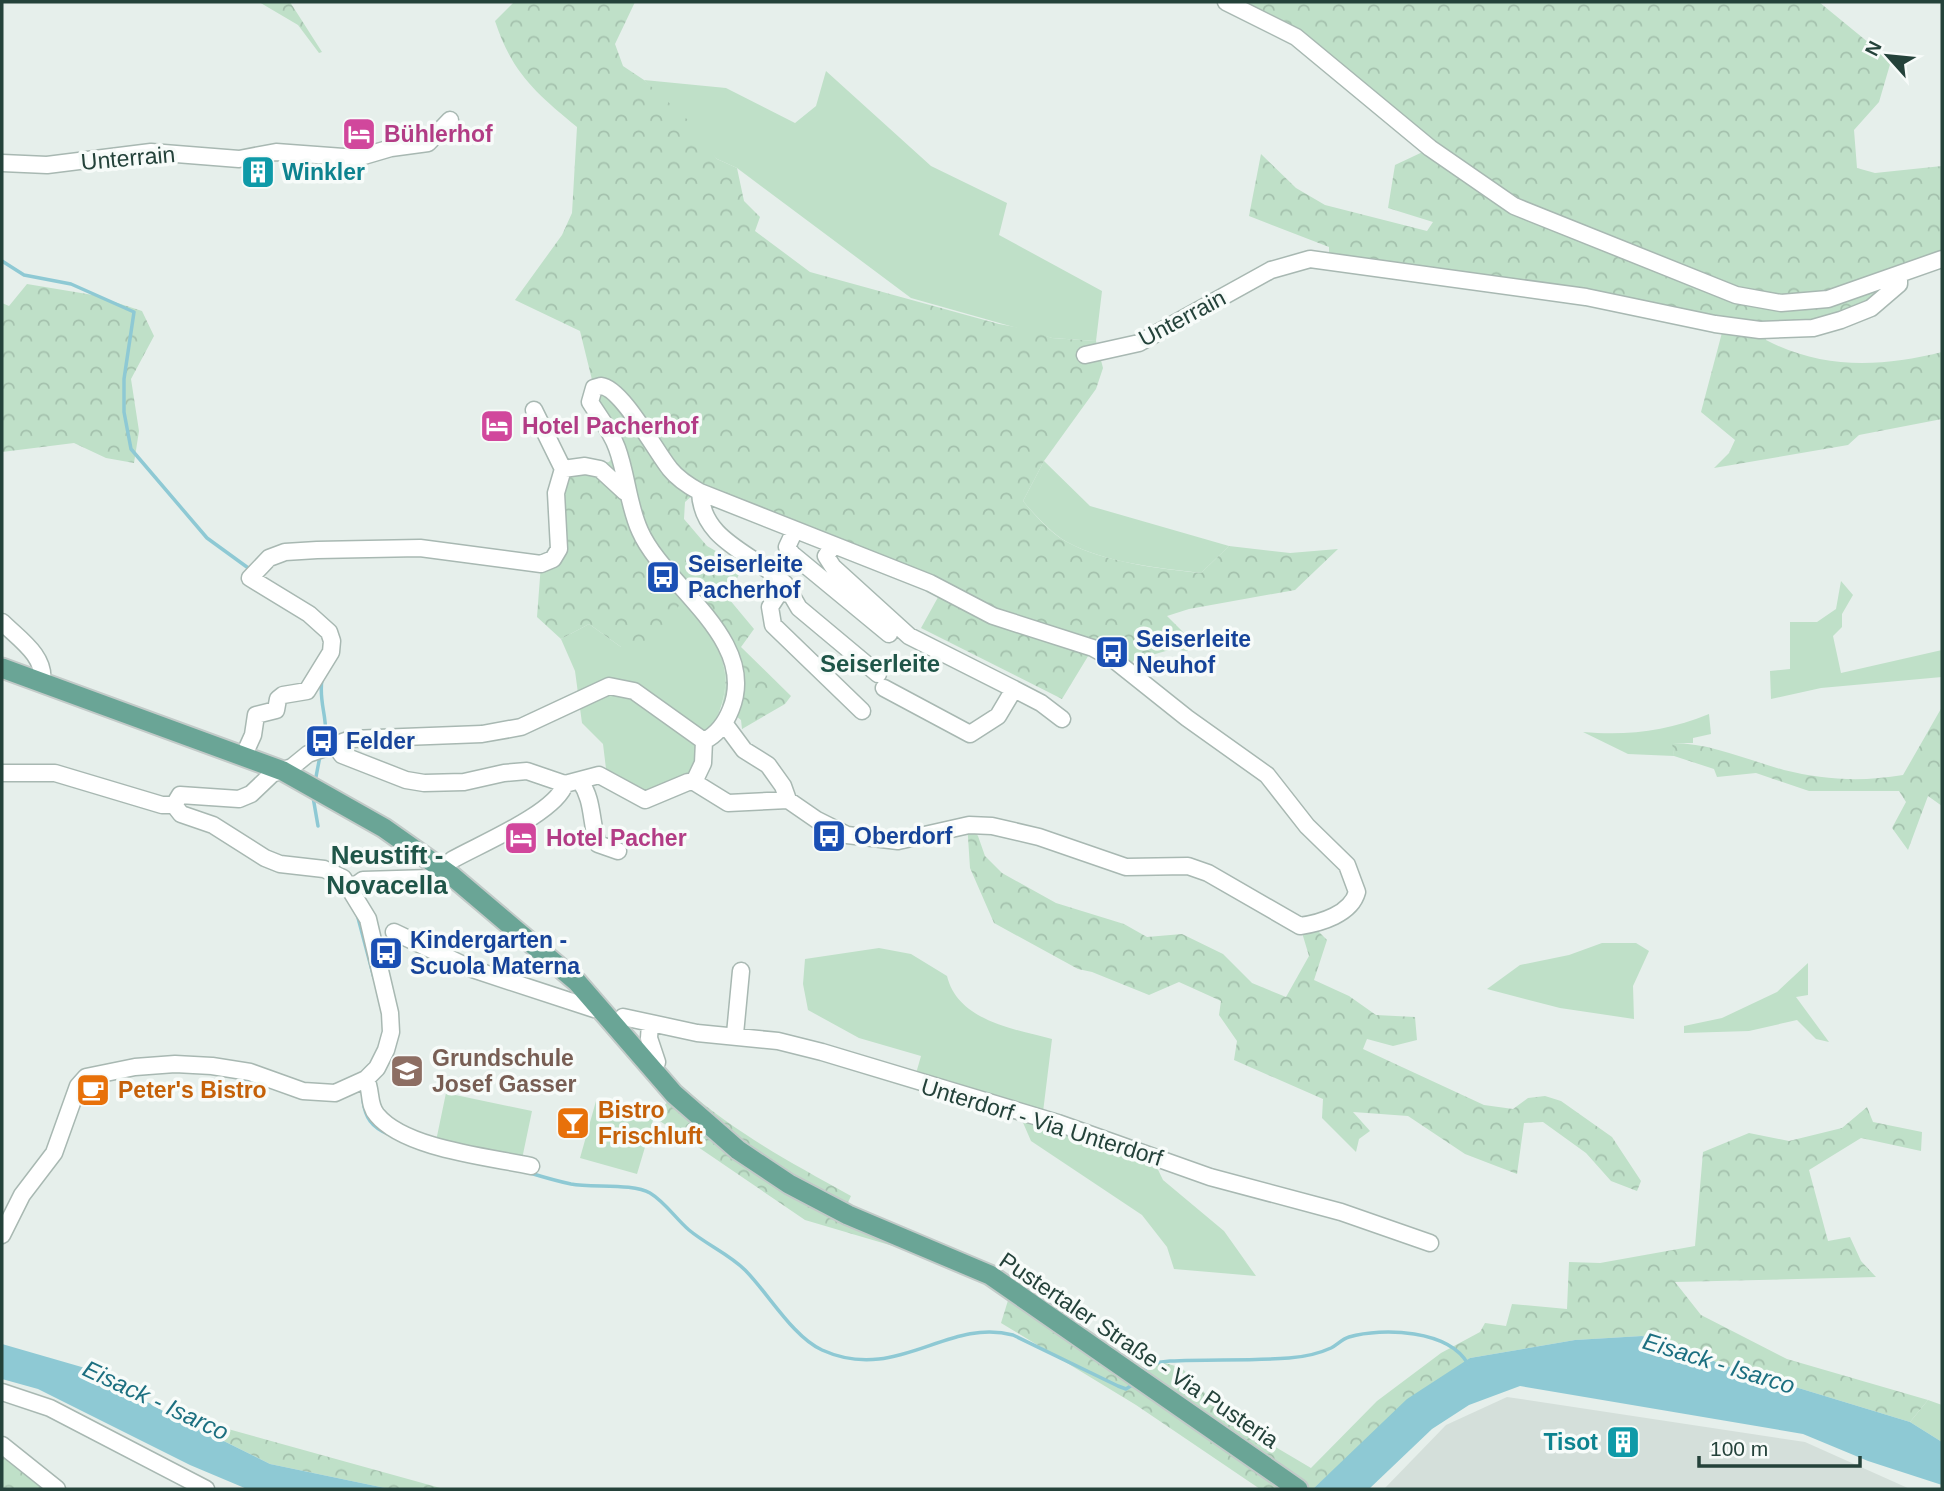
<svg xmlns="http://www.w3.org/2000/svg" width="1944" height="1491" font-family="Arial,sans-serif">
  <defs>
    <pattern id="forest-crowns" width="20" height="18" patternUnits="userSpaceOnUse" patternTransform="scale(1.75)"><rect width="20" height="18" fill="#bfe0c8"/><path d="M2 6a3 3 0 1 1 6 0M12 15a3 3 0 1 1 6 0" fill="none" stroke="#a4c1ad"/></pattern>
  </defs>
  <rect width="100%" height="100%" fill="#e6efeb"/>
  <path fill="#d4dfda" d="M1507 1397 1805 1442 1910 1489H1384L1446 1425Z"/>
  <path fill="#bfe0c8" d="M826 71 931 166 1007 203 999 235 1102 291 1096 341 1052 338 911 298 737 168 717 159 644 80 726 88 795 123 816 106Z
    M1044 461 1090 506 1229 546 1201 573C1158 568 1106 563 1067 542 1051 533 1035 515 1023 501Z
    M1841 581 1853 595 1842 614V627L1833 636 1841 673 1942 650V677L1821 688 1771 699 1770 671 1790 669V622H1817L1836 609Z
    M684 599C751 678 725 697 688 782L645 800 607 777 603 744 582 723 575 671 561 639 589 624 621 647Z
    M1709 714 1711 734 1693 738V743H1673L1674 756 1628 754 1583 732C1628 736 1667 731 1709 714Z
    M1602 943H1636L1649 951 1633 986 1634 1019 1560 1008 1487 989 1520 965 1569 955Z
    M879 948 911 954 947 976C958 1021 1014 1029 1052 1039L1043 1112 1148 1149 1163 1180 1224 1231 1256 1276 1174 1269 1167 1247 1142 1215 1031 1141 1021 1118 913 1084 921 1056 859 1038 808 1010 803 984 805 959Z
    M1808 963V995L1796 997 1829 1042 1816 1039 1797 1020 1749 1031 1684 1033V1026L1722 1018 1777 992Z
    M446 1093 532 1111 522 1159 436 1141Z
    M596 1101 654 1117 637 1174 580 1158Z
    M1928 1400 1942 1405V1442L1910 1422Z"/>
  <path fill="url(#forest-crowns)" d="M259 2H290L322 52 319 53 298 25Z
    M514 2H635L615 44 623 66 644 80 688 120 717 159 737 168 744 201 760 217 755 231 810 272 999 324 1027 329 1052 338 1096 341 1103 368 1096 389 1044 461 1023 501C1035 515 1050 533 1067 542 1103 562 1160 569 1201 573L1229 546 1290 553 1338 549 1295 590 1189 609 1167 616 1189 638 1188 651 1173 649 1134 660 1128 669 1093 648 1062 699 921 628 942 590 701 488 685 502 684 519 707 546 742 566 729 599 754 629 741 647 791 696 785 704 742 729 741 720 722 705C734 658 713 633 683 599L649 654 621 647 589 624 561 639 537 617 541 564 553 559 563 469 609 462 618 450 594 408V388L580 331 515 300 562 235 572 213 577 127C536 93 512 73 495 21Z
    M1228 2H1819L1891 61 1879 102 1854 130 1857 168 1875 173 1942 166V265L1910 278 1893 297 1767 334 1766 340C1823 370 1882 367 1942 352V419L1859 435 1848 445 1714 468 1729 453 1735 440 1701 412 1724 325 1329 260V247L1249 216 1261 154 1296 188 1325 205 1427 231 1433 222 1388 208 1395 165 1429 149 1329 62Z
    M27 284 93 295 142 311 154 336 131 379 139 431 134 463 106 458 74 443 2 452V303L9 306Z
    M1942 707V806L1928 796 1908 850 1892 828 1906 802 1899 791H1809L1756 773 1717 777 1714 769 1674 756 1672 743C1711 743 1747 760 1784 770 1824 780 1862 782 1903 775Z
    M967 822 978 836 985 856 1002 873 1056 903 1124 924 1147 937 1182 934 1223 954 1252 983 1286 997 1309 956 1300 926 1317 923 1319 932 1327 940 1314 980 1349 996 1376 1015 1415 1017 1417 1040 1393 1046 1367 1039 1363 1049 1484 1105 1513 1109 1528 1098 1545 1096 1561 1101 1612 1137 1641 1181 1637 1191 1611 1181 1586 1153 1543 1122 1524 1123 1517 1174 1465 1154 1408 1116 1353 1112 1370 1131 1359 1139 1356 1152 1322 1118 1323 1099 1234 1060 1237 1041 1219 1015 1221 1001 1179 982 1149 995 1092 972 1078 969 994 923 970 868Z
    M682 1086C738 1135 787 1160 851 1196L841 1217 920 1254 805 1220 654 1117Z
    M1867 1107 1873 1122 1922 1132 1921 1151 1861 1138 1809 1170 1828 1241 1850 1237 1861 1261 1876 1277 1675 1282 1701 1315 1787 1359 1928 1400 1910 1422 1720 1364 1683 1346 1642 1336 1575 1340 1470 1358 1359 1447 1313 1489H1260L1136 1405 1001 1323 1010 1294 1138 1376 1144 1366 1155 1360 1182 1368 1212 1401 1242 1427 1311 1468 1377 1401 1441 1353 1480 1332 1485 1323 1506 1326 1512 1304 1567 1309 1569 1262 1600 1263 1695 1246 1703 1152 1749 1133 1789 1141 1842 1128Z
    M163 1411 444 1489H390L270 1464Z
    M2 1444 54 1489H2Z"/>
  <path fill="#8ec9d4" d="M1642 1336 1684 1346 1720 1364 1910 1422 1942 1442V1485L1868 1461 1803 1434 1520 1386 1469 1405 1432 1429 1369 1489H1313L1407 1399 1470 1358 1575 1340Z
    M2 1344 92 1370 163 1411 270 1464 390 1489H247L190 1465 38 1389 2 1379Z"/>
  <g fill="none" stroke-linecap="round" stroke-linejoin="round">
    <path stroke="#8ec9d4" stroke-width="3.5" d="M2 261 24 275 71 284 134 312 124 379V412L131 449 207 538 251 570
      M322 680C318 701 329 721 325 742
      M315 782 320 756
      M313 797 318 826
      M357 914 374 978
      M363 1100C365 1118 372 1127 388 1134
      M530 1173C543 1177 557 1181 571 1184 592 1188 633 1183 650 1193 665 1202 676 1219 689 1230 707 1245 729 1254 745 1270 768 1293 793 1337 822 1350 897 1384 947 1317 1013 1335L1118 1386 1126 1389 1135 1383
      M1143 1371 1153 1363 1170 1361C1209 1359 1249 1361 1289 1358 1303 1357 1318 1354 1331 1348 1337 1345 1342 1339 1349 1337 1383 1327 1449 1330 1468 1364"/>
    <g stroke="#a8b8b2" stroke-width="19">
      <path id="minor" d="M1226 2 1296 37 1430 148 1514 206 1736 295 1781 303 1828 299 1942 259
        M2 163 47 165 151 152 239 159 276 152 357 158 391 148 428 143 450 120
        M1085 355 1139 343 1271 270 1310 259 1586 297 1715 324 1760 330 1813 328 1841 320 1871 308 1899 284V276
        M534 410 563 469 585 466 600 469 625 492
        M700 492C702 542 754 553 785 584
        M794 532 787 547 792 554 889 634
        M833 546 826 556 833 567 909 636 1014 689 998 716 970 734 884 688
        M2 622C19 639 46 656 42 682
        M1014 689 1041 703 1062 719
        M862 711 773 625 770 607 785 584 799 608 878 674
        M724 723 744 750 768 765 783 786 788 800
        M334 744 342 755 406 780 424 783 464 782 504 773 527 771 565 784 599 775 645 800 688 782H694L728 803 788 800 817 820 847 835 898 841 969 825 992 826 1039 837 1126 867 1188 866 1208 873 1300 926C1321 923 1351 914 1357 892L1347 865 1307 826 1267 775 1187 718 1113 659 1093 648 993 616 930 583 700 492C689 486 678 479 670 469 656 452 622 388 601 386L594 388 590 402C600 418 611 431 617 448 627 475 628 505 640 531 664 586 759 639 731 709 726 722 718 734 704 741
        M244 755 253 735 256 715 276 710 278 699 283 695 307 691 331 652 332 641 329 632 309 614 250 578 269 558 285 552 317 550 420 548 541 564 553 559 559 549 556 493 563 469
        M2 773H55L162 805H174
        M580 781C594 801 590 821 598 844L618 851
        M694 782 703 763 704 741
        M174 805 180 795 239 799 251 794 272 774 292 767 308 754 351 739 482 734 521 727 609 686 634 691 704 741
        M452 860C480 844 556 813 565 784
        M352 888 363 880 431 878 439 875
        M394 932 472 969 594 1009
        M623 1017 697 1033 778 1041 822 1052 1058 1123 1210 1177 1341 1212 1430 1243
        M650 1024 649 1038 657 1062 652 1069
        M735 1034 741 971
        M366 1079C372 1091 368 1105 377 1115 405 1149 490 1157 531 1166
        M2 1235 22 1195 54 1153 78 1086 86 1077 135 1067 175 1064 212 1066 250 1072 303 1091 335 1093 366 1079 377 1068 386 1050 391 1032 390 1013 368 919 343 878 324 869 280 864 265 858 213 825 181 814 174 805
        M2 1392 50 1408 206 1489
        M2 1445 57 1489"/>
    </g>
    <g stroke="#c2cac8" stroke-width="23">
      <path id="major" d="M2 668 283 771 384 828 452 876 577 982 674 1094 738 1150 789 1184 848 1215 990 1275 1298 1489"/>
    </g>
    <use href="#minor" stroke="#fff" stroke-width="16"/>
    <use href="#major" stroke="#6aa596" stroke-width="19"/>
  </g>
  <defs>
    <g id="hotel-square" transform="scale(1.75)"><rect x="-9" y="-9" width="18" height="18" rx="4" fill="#d1479c" stroke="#f7fbf9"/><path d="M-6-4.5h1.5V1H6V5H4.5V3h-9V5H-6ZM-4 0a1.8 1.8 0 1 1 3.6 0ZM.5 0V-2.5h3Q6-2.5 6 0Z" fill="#fff"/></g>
    <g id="building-square" transform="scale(1.75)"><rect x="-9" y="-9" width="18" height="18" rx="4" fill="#0f9aa8" stroke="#f7fbf9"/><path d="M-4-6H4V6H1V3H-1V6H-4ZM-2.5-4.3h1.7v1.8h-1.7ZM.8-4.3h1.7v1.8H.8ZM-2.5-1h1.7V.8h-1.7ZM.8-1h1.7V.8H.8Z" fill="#fff"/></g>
    <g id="bus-square" transform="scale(1.75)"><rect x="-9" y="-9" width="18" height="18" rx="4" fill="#1a4fb4" stroke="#f7fbf9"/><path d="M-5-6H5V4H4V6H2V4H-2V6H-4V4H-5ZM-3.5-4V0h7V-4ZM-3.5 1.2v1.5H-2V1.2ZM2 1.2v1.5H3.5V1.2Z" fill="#fff"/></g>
    <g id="school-square" transform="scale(1.75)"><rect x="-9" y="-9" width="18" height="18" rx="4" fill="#8d6e63" stroke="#f7fbf9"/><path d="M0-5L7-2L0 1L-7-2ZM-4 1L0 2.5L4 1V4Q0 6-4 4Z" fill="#fff"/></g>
    <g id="cafe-square" transform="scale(1.75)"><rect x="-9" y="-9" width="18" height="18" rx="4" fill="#e8710a" stroke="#f7fbf9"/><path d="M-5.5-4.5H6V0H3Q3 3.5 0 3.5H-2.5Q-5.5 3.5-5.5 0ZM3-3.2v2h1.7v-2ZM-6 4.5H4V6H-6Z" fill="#fff"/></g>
    <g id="bar-square" transform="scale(1.75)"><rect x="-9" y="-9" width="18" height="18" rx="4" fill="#e8710a" stroke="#f7fbf9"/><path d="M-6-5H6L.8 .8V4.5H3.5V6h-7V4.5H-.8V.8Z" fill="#fff"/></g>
  </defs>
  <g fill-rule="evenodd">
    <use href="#hotel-square" x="359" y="134"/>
    <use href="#building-square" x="258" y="172"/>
    <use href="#hotel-square" x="497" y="426"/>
    <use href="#bus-square" x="663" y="577"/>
    <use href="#bus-square" x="1112" y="652"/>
    <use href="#bus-square" x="322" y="741"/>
    <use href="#bus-square" x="829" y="836"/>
    <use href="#hotel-square" x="521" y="838"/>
    <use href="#bus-square" x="386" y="953"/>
    <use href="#school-square" x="407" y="1071"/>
    <use href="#cafe-square" x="93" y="1090"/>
    <use href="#bar-square" x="573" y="1123"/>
    <use href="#building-square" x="1623" y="1442"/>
  </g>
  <g text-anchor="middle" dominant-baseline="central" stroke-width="7" stroke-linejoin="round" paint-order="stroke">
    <g font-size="23" font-weight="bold" fill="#b23c85" stroke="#f7fbf9" text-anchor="start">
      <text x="384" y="134">Bühlerhof</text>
      <text x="522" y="426">Hotel Pacherhof</text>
      <text x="546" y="838">Hotel Pacher</text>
    </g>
    <g font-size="23" fill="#24423a" stroke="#f7fbf9">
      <text transform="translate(128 158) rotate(-5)">Unterrain</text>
      <text transform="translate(1182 318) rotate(-28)">Unterrain</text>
      <text transform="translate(1042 1122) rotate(17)">Unterdorf - Via Unterdorf</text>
      <text transform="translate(1139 1350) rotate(34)">Pustertaler Straße - Via Pusteria</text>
    </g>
    <g font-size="23" font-weight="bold" fill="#0d838f" stroke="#f7fbf9" text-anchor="start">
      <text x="282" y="172">Winkler</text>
      <text x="1598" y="1442" text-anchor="end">Tisot</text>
    </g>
    <g font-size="23" font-weight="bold" fill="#164399" stroke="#f7fbf9" text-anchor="start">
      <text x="688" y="564">Seiserleite<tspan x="688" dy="26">Pacherhof</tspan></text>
      <text x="1136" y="639">Seiserleite<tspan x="1136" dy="26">Neuhof</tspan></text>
      <text x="346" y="741">Felder</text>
      <text x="854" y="836">Oberdorf</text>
      <text x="410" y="940">Kindergarten -<tspan x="410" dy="26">Scuola Materna</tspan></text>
    </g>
    <g font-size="23" font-weight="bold" fill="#785e54" stroke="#f7fbf9" text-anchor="start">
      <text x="432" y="1058">Grundschule<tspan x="432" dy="26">Josef Gasser</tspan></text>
    </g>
    <g font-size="23" font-weight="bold" fill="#c56008" stroke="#f7fbf9" text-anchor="start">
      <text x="118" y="1090">Peter's Bistro</text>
      <text x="598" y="1110">Bistro<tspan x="598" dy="26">Frischluft</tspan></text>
    </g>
    <g font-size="24" font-weight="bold" fill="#1f5548" stroke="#f7fbf9">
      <text x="880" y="663">Seiserleite</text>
    </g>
    <g font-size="24" font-style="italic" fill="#1c6f80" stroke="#f7fbf9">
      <text transform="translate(1719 1363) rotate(17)">Eisack - Isarco</text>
      <text transform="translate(156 1400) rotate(25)">Eisack - Isarco</text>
    </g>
    <g font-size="26" font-weight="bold" fill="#1f5548" stroke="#f7fbf9">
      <text x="387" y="855">Neustift -<tspan x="387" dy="30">Novacella</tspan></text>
    </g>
  </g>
  <rect width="1944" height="1491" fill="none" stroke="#24423a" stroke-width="7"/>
  <g transform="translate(1888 56) rotate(297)" stroke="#f7fbf9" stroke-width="5" paint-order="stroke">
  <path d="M0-5L12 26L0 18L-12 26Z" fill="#24423a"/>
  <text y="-10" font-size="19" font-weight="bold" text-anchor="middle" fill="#24423a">N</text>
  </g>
  <path d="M1699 1456v10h161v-10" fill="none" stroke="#24423a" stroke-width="3.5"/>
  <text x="1710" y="1456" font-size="21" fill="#24423a" stroke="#f7fbf9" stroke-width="5" paint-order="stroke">100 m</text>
</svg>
